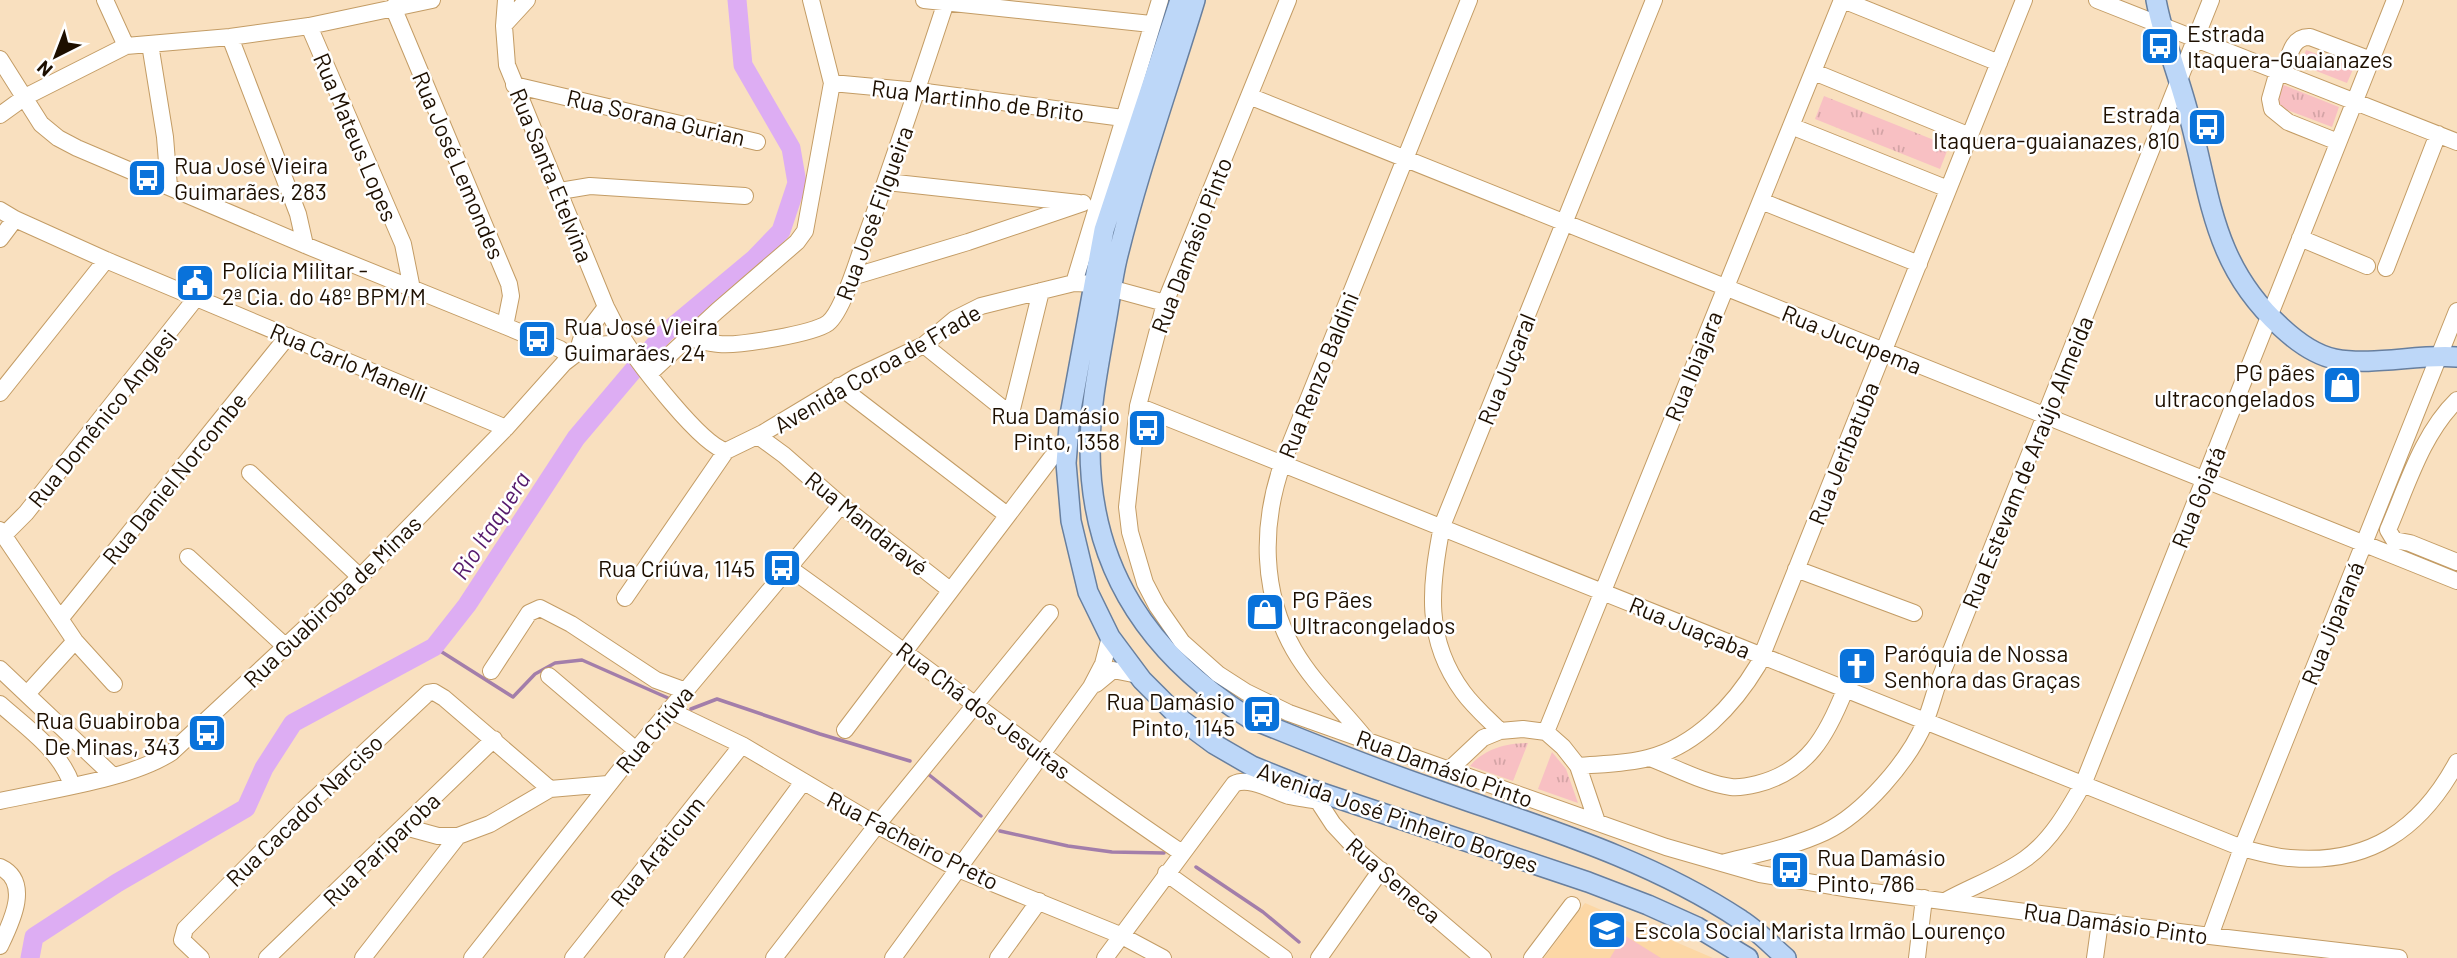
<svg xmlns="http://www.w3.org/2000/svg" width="2457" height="958" font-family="Barlow,sans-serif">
  <defs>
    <pattern id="park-tufts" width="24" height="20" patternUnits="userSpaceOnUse" patternTransform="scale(1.75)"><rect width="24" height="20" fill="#f8c0c3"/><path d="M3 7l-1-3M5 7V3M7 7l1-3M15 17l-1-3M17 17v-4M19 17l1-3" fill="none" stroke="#d4a4a6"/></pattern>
  </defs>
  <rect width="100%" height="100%" fill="#f9e0bf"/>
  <path fill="#fcd7a5" d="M1585 903 1713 958H1544Z"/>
  <path fill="#f8c0c3" d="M1624 935 1661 958H1610Z"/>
  <path fill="url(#park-tufts)" d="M2306 50 2354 67 2347 83 2301 65Z
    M2281 84 2339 107 2332 127 2274 105Z
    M1824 96 1949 146 1940 169 1815 119Z
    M1528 743 1513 781 1470 766C1484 749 1507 743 1528 743Z
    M1552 752 1566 769 1578 803 1538 789Z"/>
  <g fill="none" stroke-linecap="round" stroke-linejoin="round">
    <path stroke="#a37eaa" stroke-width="3.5" d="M434 647 513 697 535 674 555 663 582 660 668 698
      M691 709 717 699 820 734 910 761
      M928 774 981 816
      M1000 831 1068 846 1112 852 1164 853
      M1196 867 1263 912 1299 942"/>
    <path stroke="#ddadf3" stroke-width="19" d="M30 958 34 937 117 883 246 808 264 768 293 723 434 647 467 605 576 438 664 334 754 259 781 231 797 183 791 148 743 65 737 0"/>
    <g stroke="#c39c65" stroke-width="18">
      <path id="minor" d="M105 0 126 46
        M506 0 504 26 507 65 606 307C612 318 617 330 624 340 640 365 701 445 726 451L763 433 856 377 924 345 955 319 981 306 1074 283 1095 284 1165 303
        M924 0 1151 24
        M1288 0 1165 303 1138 406 1127 507 1130 532 1145 583 1157 606 1182 642 1218 674 1246 692 1289 713 1666 847 1760 874 1850 889 2210 936 2399 958
        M1843 0 1999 63
        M2097 0 2457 142
        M393 7 509 284 511 296 505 326
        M504 25 527 0
        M309 26 403 244 412 289
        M230 37 298 214 305 245
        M150 44 165 137 169 187
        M0 59 41 124 58 138 77 148 305 245 505 326 560 349 571 357
        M2278 71 2270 99 2272 109 2288 122 2338 142
        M1814 72 1970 136
        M2284 72C2289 58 2291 36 2310 37L2371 60
        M832 83 918 91 1123 118
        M514 85 757 142
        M1249 96 2457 581
        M0 115 25 97 126 46 230 37 309 26 432 0
        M1791 126 1948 189
        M887 182 1079 203
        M560 191 590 186 745 196
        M1761 201 1919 264
        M0 210 15 219 106 260 506 428
        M2300 238 2367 266
        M0 239 15 219
        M2386 268 2438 134
        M852 277 968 242 1083 203
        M1074 283 1160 0
        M687 338C698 340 708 343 719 344 738 346 813 334 828 323 842 312 857 263 863 245 892 165 919 84 946 2
        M924 345 1001 407 1012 409 1041 291
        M577 353 581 340 606 307
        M649 374 717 311 797 242 805 231 832 83 811 0
        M839 386 1007 515
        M0 393 106 260
        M2457 400C2422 434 2407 486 2388 530L2394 540 2410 543 2457 562
        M1138 406 2242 848C2258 852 2274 857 2290 858 2369 865 2421 829 2457 762
        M758 436 784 455 841 505 950 590
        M250 473 360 577
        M0 530 75 641 114 684
        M4 535 26 513 196 298
        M188 557 286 647
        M788 567C920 661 1047 762 1182 853
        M1796 569 1914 613
        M625 598 726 451
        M60 619 288 336
        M0 669 113 776
        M491 671 529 613 540 608 571 624 656 680 686 691
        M549 676 636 750
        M1096 684 1113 670 1138 675
        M27 694 75 641
        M0 704C27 728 60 750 72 785
        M669 710 742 745 877 825 958 869 1120 935 1163 958
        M845 730 1052 457
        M1500 731C1488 719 1474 707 1463 692 1424 639 1430 587 1442 526L1654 0
        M1546 732 1842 0
        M1365 738C1342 709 1313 683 1294 650 1261 592 1261 524 1283 462L1469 0
        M1650 758C1674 767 1706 784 1731 787 1740 788 1749 786 1757 784 1808 771 1827 735 1845 690
        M1578 766C1601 764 1626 764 1648 758 1696 746 1734 705 1758 665L2024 0
        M1450 769 1483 738 1500 731 1523 729 1546 732 1563 747 1578 766 1597 822
        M1320 792 1318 801 1333 824 1360 853 1483 958
        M0 801C49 790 132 779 172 752L360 577 506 428 564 363 577 353 596 345 625 343
        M405 827 438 836H458L490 824 550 789 608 784
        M1722 863C1757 854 1793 847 1825 832 1863 814 1909 761 1925 722 1930 710 1933 698 1937 686L2211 0
        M0 867C32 882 11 923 0 946
        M1166 873 1284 958
        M1947 900C1973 886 2001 876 2025 859 2051 841 2069 809 2084 782L2395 0
        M2210 936 2242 848 2457 311
        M201 958 182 940 185 929 307 806 428 693 434 692 444 698 550 789
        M267 958 494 739
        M363 958 458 836
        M472 958 636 750 841 505
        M573 958 742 745
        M673 958 803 782
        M774 958 877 825 1050 613
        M893 958 1091 687 1103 664 1110 637
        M998 958 1039 901
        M1105 958 1234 784C1249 776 1273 791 1289 796 1298 798 1308 799 1318 801
        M1319 958 1381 870
        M1532 958 1572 905
        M1917 958 1924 898
        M2095 958 2100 922"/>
    </g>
    <g stroke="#687f9e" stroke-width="22">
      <path id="major" d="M1180 0 1104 230 1070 415 1066 463 1071 521 1088 592 1110 637 1142 680 1183 721 1214 744 1252 766 1304 787 1588 882 1648 905 1697 927 1748 958
        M1195 0C1169 86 1138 172 1117 259 1112 280 1110 301 1106 322 1099 364 1090 406 1090 448 1090 569 1149 655 1249 718 1308 742 1368 766 1428 787 1534 825 1646 857 1741 920 1757 930 1771 945 1786 958
        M2156 0C2163 38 2178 74 2188 112 2211 196 2212 264 2281 327 2295 340 2315 355 2335 359 2373 366 2418 354 2457 357"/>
    </g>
    <use href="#minor" stroke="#fff" stroke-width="16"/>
    <use href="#major" stroke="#bdd7f8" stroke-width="19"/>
  </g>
  <defs>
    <g id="bus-square" transform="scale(2.0125)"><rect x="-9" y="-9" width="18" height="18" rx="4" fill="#0972da" stroke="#fff"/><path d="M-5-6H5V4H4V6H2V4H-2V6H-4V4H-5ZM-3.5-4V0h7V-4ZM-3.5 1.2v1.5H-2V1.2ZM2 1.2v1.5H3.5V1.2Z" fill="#fff"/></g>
    <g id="civic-square" transform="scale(2.0125)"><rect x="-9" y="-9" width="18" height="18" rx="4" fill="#0972da" stroke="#fff"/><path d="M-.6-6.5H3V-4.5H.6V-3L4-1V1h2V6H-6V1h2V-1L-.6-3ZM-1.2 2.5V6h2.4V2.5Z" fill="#fff"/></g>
    <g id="shop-square" transform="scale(2.0125)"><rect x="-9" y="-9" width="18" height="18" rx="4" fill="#0972da" stroke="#fff"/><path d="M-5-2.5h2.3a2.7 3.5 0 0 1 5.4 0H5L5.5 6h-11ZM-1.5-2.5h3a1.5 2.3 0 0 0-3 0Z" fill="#fff"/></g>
    <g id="church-square" transform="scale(2.0125)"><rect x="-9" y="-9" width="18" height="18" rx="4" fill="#0972da" stroke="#fff"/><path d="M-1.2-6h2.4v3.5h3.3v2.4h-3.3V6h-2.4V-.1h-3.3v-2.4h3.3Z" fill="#fff"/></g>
    <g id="school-square" transform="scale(2.0125)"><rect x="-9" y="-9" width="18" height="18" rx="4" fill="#0972da" stroke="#fff"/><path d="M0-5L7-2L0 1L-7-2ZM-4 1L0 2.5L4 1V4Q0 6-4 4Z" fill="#fff"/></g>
  </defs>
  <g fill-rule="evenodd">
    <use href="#bus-square" x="2160" y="46"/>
    <use href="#bus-square" x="2207" y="127"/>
    <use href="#bus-square" x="147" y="178"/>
    <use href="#civic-square" x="195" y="283"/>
    <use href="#bus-square" x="537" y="339"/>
    <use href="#shop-square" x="2342" y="385"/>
    <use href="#bus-square" x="1147" y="428"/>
    <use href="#bus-square" x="782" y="568"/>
    <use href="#shop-square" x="1265" y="612"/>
    <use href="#church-square" x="1857" y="666"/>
    <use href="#bus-square" x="1262" y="714"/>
    <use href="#bus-square" x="207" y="733"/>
    <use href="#bus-square" x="1790" y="870"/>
    <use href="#school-square" x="1607" y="930"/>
  </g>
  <g text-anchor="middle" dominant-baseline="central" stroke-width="5" stroke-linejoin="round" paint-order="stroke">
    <g font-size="23" fill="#1d0f00" stroke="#fff" text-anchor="start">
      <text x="2187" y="33">Estrada<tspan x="2187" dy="26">Itaquera-Guaianazes</tspan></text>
      <text x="2180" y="114" text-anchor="end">Estrada<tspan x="2180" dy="26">Itaquera-guaianazes, 810</tspan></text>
      <text x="174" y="165">Rua José Vieira<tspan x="174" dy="26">Guimarães, 283</tspan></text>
      <text x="222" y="270">Polícia Militar -<tspan x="222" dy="26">2ª Cia. do 48º BPM/M</tspan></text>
      <text x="564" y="326">Rua José Vieira<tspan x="564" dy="26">Guimarães, 24</tspan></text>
      <text x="2315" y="372" text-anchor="end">PG pães<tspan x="2315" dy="26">ultracongelados</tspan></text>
      <text x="1120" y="415" text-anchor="end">Rua Damásio<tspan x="1120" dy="26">Pinto, 1358</tspan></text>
      <text x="755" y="568" text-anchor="end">Rua Criúva, 1145</text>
      <text x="1292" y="599">PG Pães<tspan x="1292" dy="26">Ultracongelados</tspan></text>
      <text x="1884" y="653">Paróquia de Nossa<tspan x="1884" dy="26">Senhora das Graças</tspan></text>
      <text x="1235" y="701" text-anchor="end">Rua Damásio<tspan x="1235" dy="26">Pinto, 1145</tspan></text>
      <text x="180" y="720" text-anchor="end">Rua Guabiroba<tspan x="180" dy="26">De Minas, 343</tspan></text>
      <text x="1817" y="857">Rua Damásio<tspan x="1817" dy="26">Pinto, 786</tspan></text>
      <text x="1634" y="930">Escola Social Marista Irmão Lourenço</text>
    </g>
    <g font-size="23" fill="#1d0f00" stroke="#fff">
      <text transform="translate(978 100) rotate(7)">Rua Martinho de Brito</text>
      <text transform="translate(656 117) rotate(13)">Rua Sorana Gurian</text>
      <text transform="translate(356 137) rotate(67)">Rua Mateus Lopes</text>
      <text transform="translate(459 165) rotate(67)">Rua José Lemondes</text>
      <text transform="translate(552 175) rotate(68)">Rua Santa Etelvina</text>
      <text transform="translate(874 213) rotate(-70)">Rua José Filgueira</text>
      <text transform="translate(1191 245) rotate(-69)">Rua Damásio Pinto</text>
      <text transform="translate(1852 339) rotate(22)">Rua Jucupema</text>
      <text transform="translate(349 362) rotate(23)">Rua Carlo Manelli</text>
      <text transform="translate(1693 366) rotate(-68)">Rua Ibiajara</text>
      <text transform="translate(877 368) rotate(-30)">Avenida Coroa de Frade</text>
      <text transform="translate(1506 369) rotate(-68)">Rua Juçaral</text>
      <text transform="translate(1318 375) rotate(-68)">Rua Renzo Baldini</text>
      <text transform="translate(102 418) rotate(-51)">Rua Domênico Anglesi</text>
      <text transform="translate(1843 453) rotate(-68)">Rua Jeribatuba</text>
      <text transform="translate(2027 462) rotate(-68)">Rua Estevam de Araújo Almeida</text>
      <text transform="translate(174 478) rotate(-51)">Rua Daniel Norcombe</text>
      <text transform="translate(2198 497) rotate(-68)">Rua Goiatá</text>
      <text transform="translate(867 523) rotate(39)">Rua Mandaravé</text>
      <text transform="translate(332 601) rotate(-44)">Rua Guabiroba de Minas</text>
      <text transform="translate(2332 623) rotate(-68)">Rua Jiparaná</text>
      <text transform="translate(1690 627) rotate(22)">Rua Juaçaba</text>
      <text transform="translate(984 710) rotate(37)">Rua Chá dos Jesuítas</text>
      <text transform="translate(654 729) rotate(-50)">Rua Criúva</text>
      <text transform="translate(1445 768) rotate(20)">Rua Damásio Pinto</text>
      <text transform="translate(304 810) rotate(-44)">Rua Cacador Narciso</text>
      <text transform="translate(1398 817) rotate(19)">Avenida José Pinheiro Borges</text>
      <text transform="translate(913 840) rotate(27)">Rua Facheiro Preto</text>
      <text transform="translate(381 849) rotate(-44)">Rua Pariparoba</text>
      <text transform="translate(657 851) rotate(-51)">Rua Araticum</text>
      <text transform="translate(1394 880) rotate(41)">Rua Seneca</text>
      <text transform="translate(2116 923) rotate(8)">Rua Damásio Pinto</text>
    </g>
    <g font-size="24" font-style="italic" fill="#55196b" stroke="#fff">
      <text transform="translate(490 525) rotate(-57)">Rio Itaquera</text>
    </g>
  </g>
  <g transform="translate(56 56) rotate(222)" stroke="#ffffff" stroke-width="5" paint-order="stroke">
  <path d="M0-5L12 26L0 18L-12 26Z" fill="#1d0f00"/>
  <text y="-10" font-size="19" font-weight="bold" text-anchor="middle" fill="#1d0f00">N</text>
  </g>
</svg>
